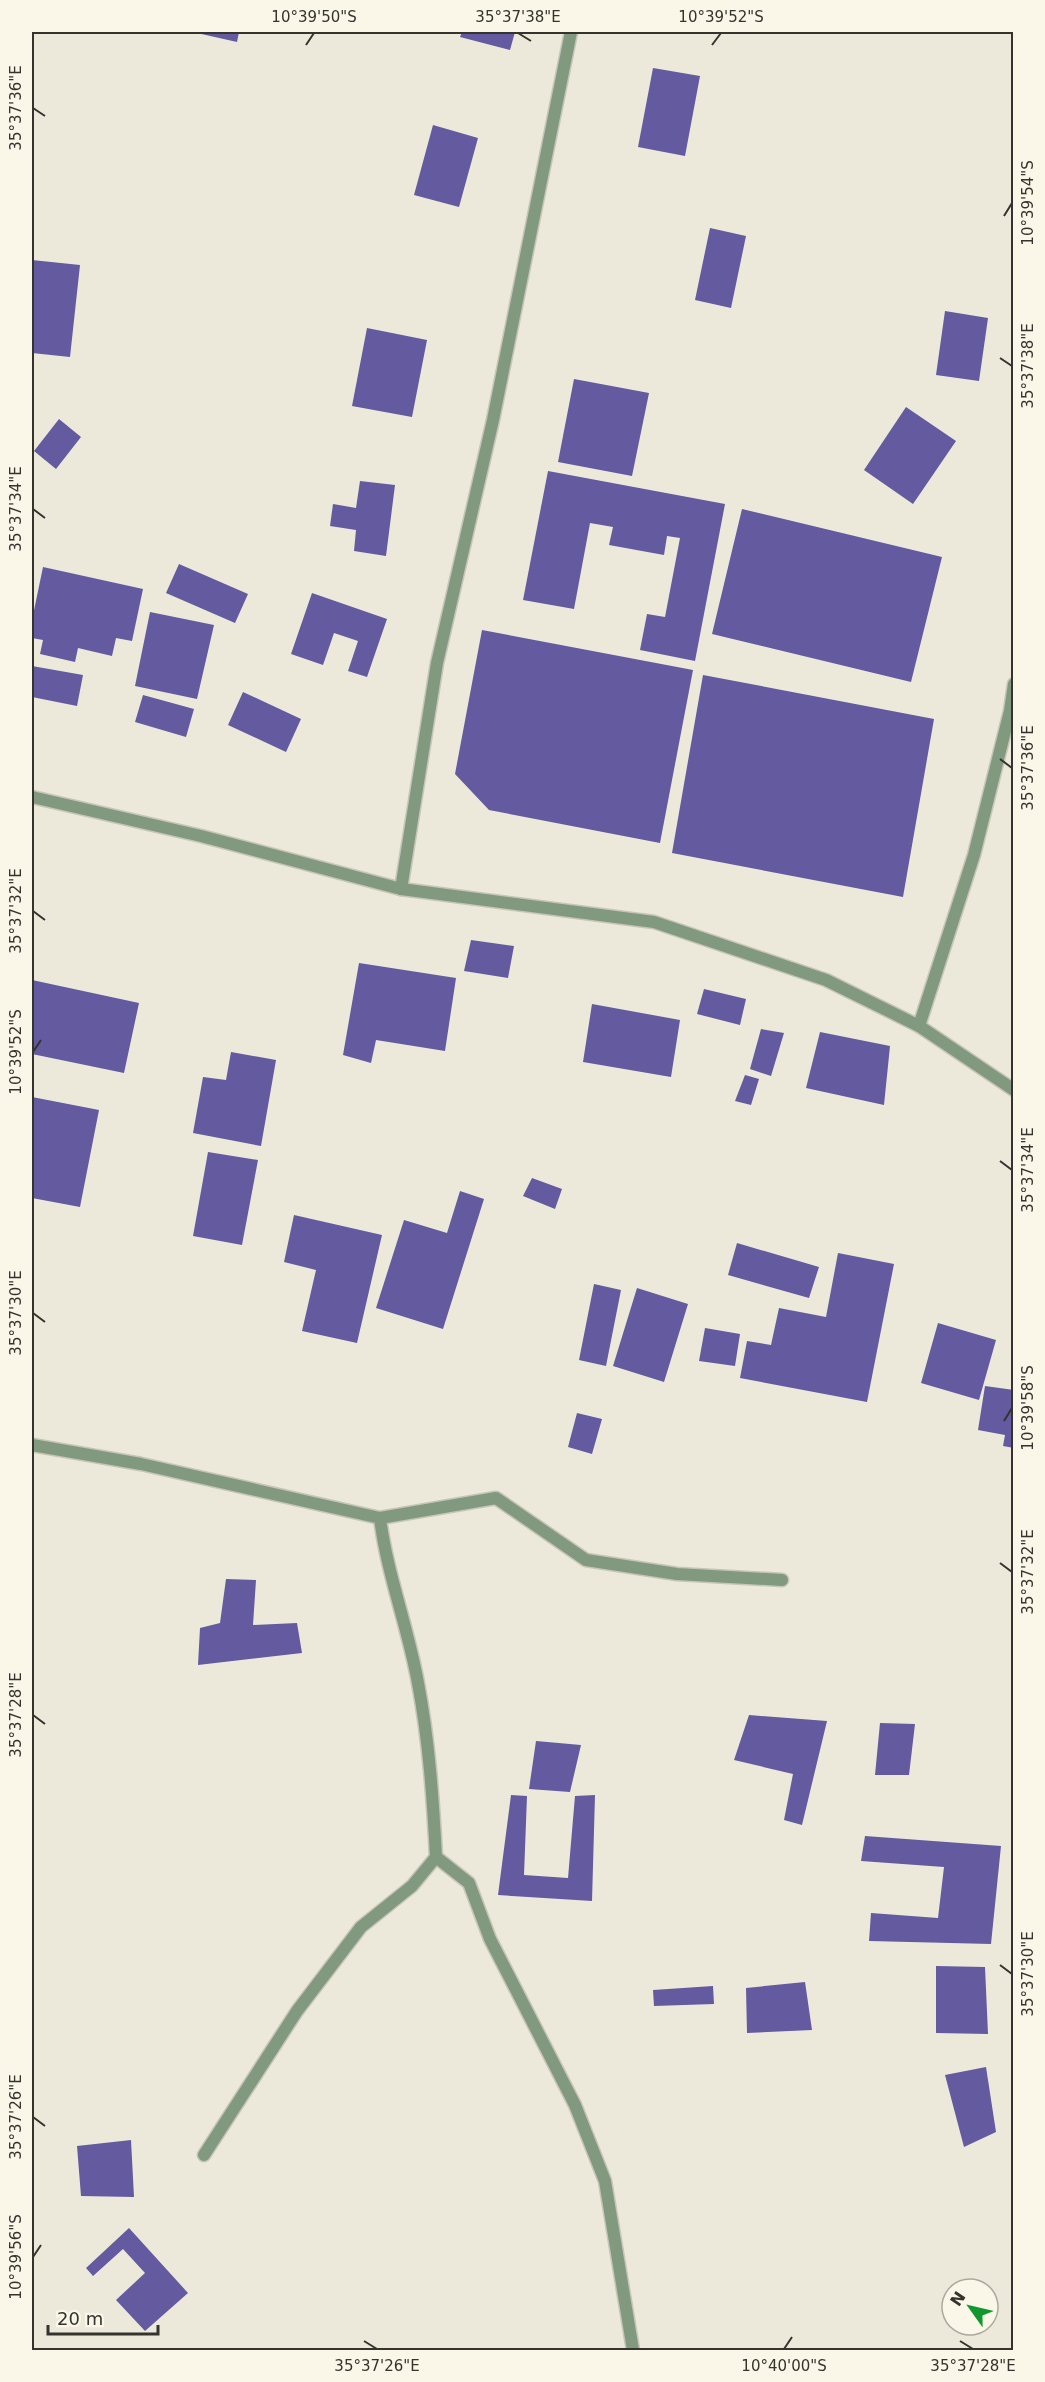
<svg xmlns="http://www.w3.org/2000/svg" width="1045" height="2382" font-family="'DejaVu Sans',sans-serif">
  <rect width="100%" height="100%" fill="#ece9db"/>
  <path fill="#635a9f" d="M197 32H239L237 42 197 33Z
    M462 32H515L510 50 460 37Z
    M653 68 700 76 685 156 638 147Z
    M433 125 478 138 459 207 414 195Z
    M710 228 746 236 731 308 695 300Z
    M32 260 80 265 70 357 32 353Z
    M945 311 988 318 979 381 936 375Z
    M367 328 427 340 412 417 352 406Z
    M574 379 649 393 632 476 558 462Z
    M906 407 956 441 913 504 864 470Z
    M59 419 81 437 56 469 34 451Z
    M548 471 725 504 695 661 640 650 647 614 665 617 680 538 667 536 664 555 609 545 613 527 590 523 574 609 523 600Z
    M360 481 395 485 386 556 354 551 356 530 330 526 333 504 356 508Z
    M742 509 942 557 911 682 712 634Z
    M179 564 248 594 235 623 166 593Z
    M43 567 143 589 132 641 116 638 112 656 78 648 75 662 40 654 43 640 32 638V620Z
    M312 593 387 619 367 677 348 671 358 641 334 633 323 665 291 654Z
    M150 612 214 625 197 699 135 686Z
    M482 630 693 670 660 843 489 810 455 774Z
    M32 666 83 675 77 706 32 697Z
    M703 675 934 719 903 897 672 853Z
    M243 692 301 719 286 752 228 725Z
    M143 695 194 709 186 737 135 722Z
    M471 940 514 946 508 978 464 971Z
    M359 963 456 978 445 1051 376 1040 371 1063 343 1055Z
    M32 980 139 1003 124 1073 32 1054Z
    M704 989 746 999 740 1025 697 1014Z
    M592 1004 680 1020 671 1077 583 1062Z
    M761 1029 784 1033 771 1076 750 1069Z
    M820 1032 890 1046 884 1105 806 1088Z
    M231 1052 276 1060 261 1146 193 1133 203 1077 226 1080Z
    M745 1075 759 1079 751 1105 735 1101Z
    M32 1097 99 1110 80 1207 32 1198Z
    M208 1152 258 1160 242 1245 193 1236Z
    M532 1178 562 1189 555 1209 523 1196Z
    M460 1191 484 1199 443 1329 376 1308 404 1220 447 1233Z
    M294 1215 382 1235 357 1343 302 1331 316 1270 284 1262Z
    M737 1243 819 1267 809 1298 728 1275Z
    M838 1253 894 1264 867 1402 740 1378 747 1341 771 1345 779 1308 826 1317Z
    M594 1284 621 1290 606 1366 579 1360Z
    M637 1288 688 1304 664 1382 613 1366Z
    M938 1323 996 1340 979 1400 921 1383Z
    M705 1328 740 1334 735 1366 699 1361Z
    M985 1386 1014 1390V1448L1003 1446 1005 1435 978 1430Z
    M577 1413 602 1419 592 1454 568 1447Z
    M226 1579 256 1580 253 1625 297 1623 302 1653 198 1665 200 1628 220 1623Z
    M749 1715 827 1721 802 1825 784 1820 793 1774 734 1760Z
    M880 1723 915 1724 909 1775H875Z
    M536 1741 581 1745 570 1792 529 1789Z
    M511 1795 527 1796 524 1875 568 1878 575 1796 595 1795 592 1901 498 1895Z
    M865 1836 1001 1846 991 1944 869 1941 871 1913 938 1918 944 1867 861 1861Z
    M936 1966 985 1967 988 2034 936 2033Z
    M805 1982 812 2030 747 2033 746 1988Z
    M713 1986 714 2004 654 2006 653 1990Z
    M986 2067 996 2132 964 2147 945 2075Z
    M131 2140 134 2197 81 2196 77 2146Z
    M129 2228 188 2293 145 2331 116 2300 145 2273 123 2249 93 2276 86 2268Z"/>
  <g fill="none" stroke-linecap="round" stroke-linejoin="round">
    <g stroke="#c7c5b8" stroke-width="15">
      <path id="minor" d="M401 889 437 663 493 420 571 32
        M919 1026 974 855 1010 711 1014 684
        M32 1445 141 1464 380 1518 496 1498 586 1560 677 1574 782 1580
        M380 1518C387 1574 408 1627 418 1683 429 1741 433 1799 436 1857L469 1883 490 1939 575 2105 605 2181 633 2350
        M204 2155 297 2011 361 1927 412 1886 436 1857"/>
    </g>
    <g stroke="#c7c5b8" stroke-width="15">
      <path id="tertiary" d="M32 797 201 836 401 889 654 922 826 980 919 1026 1014 1090"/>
    </g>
    <use href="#minor" stroke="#819a7f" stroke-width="12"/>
    <use href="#tertiary" stroke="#819a7f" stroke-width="12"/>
  </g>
  <path fill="none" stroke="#34332e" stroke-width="2" d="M518 33 531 41M306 45 314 33M712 45 721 33M33 108 45 116M1004 216 1012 203M1000 358 1012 366M33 509 45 518M1000 759 1012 768M33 911 45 920M33 1052 41 1040M1000 1161 1012 1170M33 1313 45 1322M1004 1421 1012 1408M1000 1563 1012 1572M33 1715 45 1724M1000 1965 1012 1974M33 2117 45 2126M33 2257 41 2245M364 2341 377 2349M960 2341 973 2349M784 2349 792 2337"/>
  <rect width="1045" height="2382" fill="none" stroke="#faf7e8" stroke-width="66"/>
  <g transform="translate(970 2307) rotate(304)"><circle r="28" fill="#faf7e8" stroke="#aba99e" stroke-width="1.5"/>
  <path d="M0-4.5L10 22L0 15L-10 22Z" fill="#10972d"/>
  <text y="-9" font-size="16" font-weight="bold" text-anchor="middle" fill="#34332e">N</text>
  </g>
  <path d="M48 2325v9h110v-9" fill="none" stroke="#34332e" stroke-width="3"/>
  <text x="57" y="2325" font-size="18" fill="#34332e" stroke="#faf7e8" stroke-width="4.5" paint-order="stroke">20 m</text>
  <rect x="33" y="33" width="979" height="2316" fill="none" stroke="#34332e" stroke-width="2"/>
  <g font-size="15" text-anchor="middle" fill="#34332e">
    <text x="314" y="22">10°39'50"S</text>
    <text x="518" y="22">35°37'38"E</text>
    <text x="721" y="22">10°39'52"S</text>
    <text transform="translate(16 108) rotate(-90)" y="5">35°37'36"E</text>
    <text transform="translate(1028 203) rotate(-90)" y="5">10°39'54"S</text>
    <text transform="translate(1028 366) rotate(-90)" y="5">35°37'38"E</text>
    <text transform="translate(16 509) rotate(-90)" y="5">35°37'34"E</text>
    <text transform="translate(1028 768) rotate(-90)" y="5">35°37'36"E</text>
    <text transform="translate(16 911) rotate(-90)" y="5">35°37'32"E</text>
    <text transform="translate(16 1052) rotate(-90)" y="5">10°39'52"S</text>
    <text transform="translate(1028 1170) rotate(-90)" y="5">35°37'34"E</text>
    <text transform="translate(16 1313) rotate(-90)" y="5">35°37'30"E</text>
    <text transform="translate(1028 1408) rotate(-90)" y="5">10°39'58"S</text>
    <text transform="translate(1028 1572) rotate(-90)" y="5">35°37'32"E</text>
    <text transform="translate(16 1715) rotate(-90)" y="5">35°37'28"E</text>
    <text transform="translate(1028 1974) rotate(-90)" y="5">35°37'30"E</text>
    <text transform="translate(16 2117) rotate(-90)" y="5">35°37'26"E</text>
    <text transform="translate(16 2257) rotate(-90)" y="5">10°39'56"S</text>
    <text x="377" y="2371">35°37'26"E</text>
    <text x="784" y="2371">10°40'00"S</text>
    <text x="973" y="2371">35°37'28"E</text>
  </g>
</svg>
